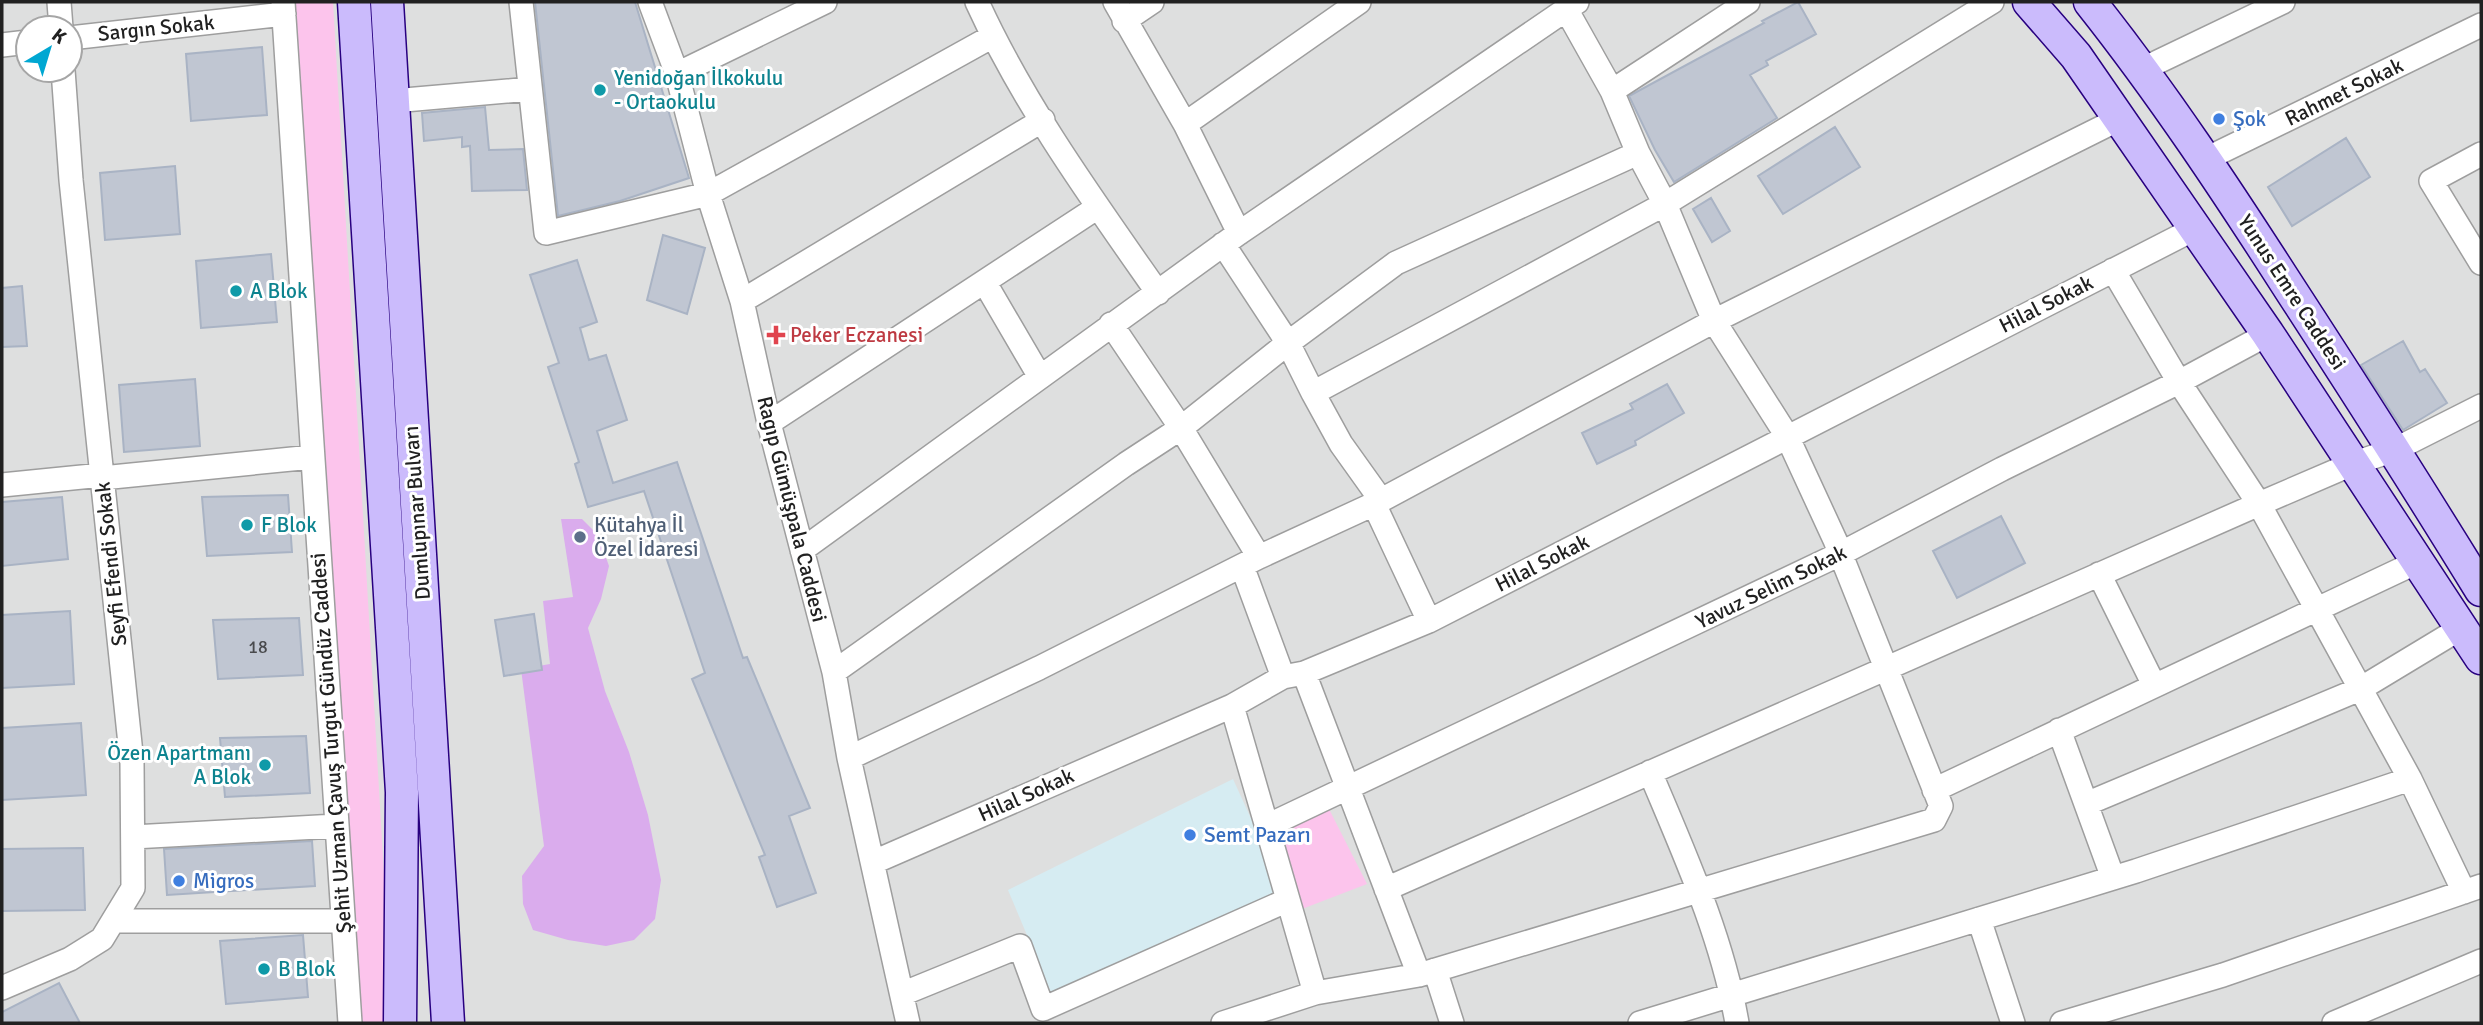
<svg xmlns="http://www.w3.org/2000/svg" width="2483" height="1025" font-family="Signika,sans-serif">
  <rect width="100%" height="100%" fill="#e7e9f2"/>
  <path fill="#dedfdf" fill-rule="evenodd" d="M2 2H2481V1023H2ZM28 28H70V70H28Z"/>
  <path fill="#d6ecf2" d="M1233 779 1288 900 1053 997 1008 890Z"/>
  <path fill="#daaced" d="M561 519H582L598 535 609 566 601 599 588 628 605 691 629 752 648 815 661 880 655 919 634 940 606 946 568 940 533 930 523 904 522 876 544 846 521 669 550 664 543 601 573 597Z"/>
  <path fill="#fcc4ec" d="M284 2H333L384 875V1023H359Z
    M1328 807 1367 884 1302 909 1277 833Z"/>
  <path fill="#c0c6d2" stroke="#a9b3c4" stroke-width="2" d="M535 2H635L689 178 620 201 558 216Z
    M1798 2 1816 34 1766 61 1768 65 1750 75 1777 118 1674 182 1655 150 1629 96 1764 23 1762 21Z
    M262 47 267 115 191 121 186 54Z
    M485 107 489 150 523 149 527 190 472 191 470 146 462 147V137L424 141 422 113Z
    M1835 127 1860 167 1783 214 1758 176Z
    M2346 138 2370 177 2292 226 2268 187Z
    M175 166 180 234 105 240 100 173Z
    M1711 198 1730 231 1712 242 1693 209Z
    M663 235 705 248 687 314 647 300Z
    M271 254 277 322 201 328 196 261Z
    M577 260 597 322 580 328 589 360 606 355 627 420 597 431 613 483 677 462 743 658 747 657 810 808 789 816 816 893 777 907 759 857 765 855 692 679 705 673 644 491 588 507 575 464 579 462 548 367 559 363 530 275Z
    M22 286 27 346 2 347V288Z
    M2403 341 2420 372 2425 369 2447 403 2403 430 2361 365Z
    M195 379 200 446 124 452 119 385Z
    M1667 384 1684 413 1635 441 1636 445 1597 464 1582 433 1633 409 1630 404Z
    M288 495 292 552 207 556 202 497Z
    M62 497 68 559 2 566V502Z
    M2001 516 2025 563 1957 598 1933 551Z
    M70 611 74 684 2 688V615Z
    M534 614 542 670 504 676 495 620Z
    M299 618 303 675 218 679 213 620Z
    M81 723 86 795 2 800V728Z
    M306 736 310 793 225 797 220 738Z
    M312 841 315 886 167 895 164 849Z
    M83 848 85 910 2 911V849Z
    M303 935 308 997 226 1004 220 941Z
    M59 983 80 1023H2V1012Z"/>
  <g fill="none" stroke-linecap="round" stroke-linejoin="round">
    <g stroke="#9e9e9e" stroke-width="26">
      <path id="street" d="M59 2 61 28
        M283 2 350 1023
        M521 2 546 233 708 194 993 36
        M650 2 677 74 708 194 742 301 769 423 834 672 849 758 908 1023
        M977 2C1024 105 1093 200 1158 293
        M1115 2 1185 124 1239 233
        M1124 21 1152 2
        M70 38 284 14
        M2 45 28 42
        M2143 69 2283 2
        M677 74 825 2
        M1612 91 1748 2
        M393 101 530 89
        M1185 124 1359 2
        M1638 153 1396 263 1288 343 1313 393 1665 204 1992 2
        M2481 154 2431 181 2481 263
        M2206 159 2481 25
        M2113 270 2179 382 2259 504 2410 779 2464 892
        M985 283 1040 377
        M742 301 1043 120
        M1111 324 1181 428 1259 557
        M1313 393 1341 444 1381 500
        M769 423 1098 207
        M102 478 312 457
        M2 485 102 475
        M1374 504 1429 621
        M802 550 1239 233 1577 2
        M1242 566 1283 677
        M2099 574 2154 685
        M834 672 1126 464 1181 428 1288 343 1223 244
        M1304 673 1419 975
        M1232 706 1315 993
        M2059 730 2113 878
        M849 758 1039 668 1259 557 1374 504 1714 321 2119 119
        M1650 772C1684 853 1722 936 1737 1023
        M1934 790 2417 562
        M2086 804 2360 689 2461 628
        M1267 826 1840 554 2002 469 2179 382 2268 334
        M133 837 336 826
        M874 862 1232 706 1283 677 1304 673 1429 621 2194 229
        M1386 889 2259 504 2352 464 2394 450 2481 406
        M1979 919 2013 1023
        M113 921H343
        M1435 970 1452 1023
        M2 988 70 959 102 939 133 888 132 763 71 180 63 70
        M902 994 1020 946 1043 1009 1288 900
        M1223 1023 1315 993 1419 975 1934 820 1941 806 1835 540 1787 436 1714 321 1665 204 1638 153 1612 91 1566 9
        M1640 1023 2136 871 2410 779
        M2062 1023 2223 975 2481 886
        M2334 1023 2481 961"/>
    </g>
    <g stroke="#280080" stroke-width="35">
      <path id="secondary" d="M354 2 402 792 400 1023
        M387 2 448 1023
        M2029 2 2076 56 2268 334 2481 658
        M2090 2C2163 94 2227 191 2290 289 2355 389 2419 489 2481 590"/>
    </g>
    <use href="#street" stroke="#fff" stroke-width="23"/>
    <use href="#secondary" stroke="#cbbbfc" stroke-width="32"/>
  </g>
  <g fill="#0f9aa8" stroke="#fff" stroke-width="2.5">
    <circle cx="600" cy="90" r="7"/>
    <circle cx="236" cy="291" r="7"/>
    <circle cx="247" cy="525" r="7"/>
    <circle cx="265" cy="765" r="7"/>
    <circle cx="264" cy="969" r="7"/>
  </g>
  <g fill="#3f7fe0" stroke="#fff" stroke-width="2.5">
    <circle cx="2219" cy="119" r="7"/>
    <circle cx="1190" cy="835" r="7"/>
    <circle cx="179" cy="881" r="7"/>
  </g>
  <path fill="#e0444e" stroke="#fff" stroke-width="2.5" d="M772.5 324.5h7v7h7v7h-7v7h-7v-7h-7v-7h7z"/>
  <circle fill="#5c6f8a" stroke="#fff" stroke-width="2.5" cx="580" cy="537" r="7"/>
  <g text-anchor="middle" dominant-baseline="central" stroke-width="6" stroke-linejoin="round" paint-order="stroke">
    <g font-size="18" fill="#494a4d">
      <text x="258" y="647">18</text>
    </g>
    <g font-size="21" fill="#212121" stroke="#fff">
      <text transform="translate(156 28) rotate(-6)">Sargın Sokak</text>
      <text transform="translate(2344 92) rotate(-26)">Rahmet Sokak</text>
      <text transform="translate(2292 292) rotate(57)">Yunus Emre Caddesi</text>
      <text transform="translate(2046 304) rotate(-27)">Hilal Sokak</text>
      <text transform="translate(792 509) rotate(76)">Ragıp Gümüşpala Caddesi</text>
      <text transform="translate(417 513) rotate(-94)">Dumlupınar Bulvarı</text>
      <text transform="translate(1542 563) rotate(-27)">Hilal Sokak</text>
      <text transform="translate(111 564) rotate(-96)">Seyfi Efendi Sokak</text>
      <text transform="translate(1771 587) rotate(-26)">Yavuz Selim Sokak</text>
      <text transform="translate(331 743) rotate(-94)">Şehit Uzman Çavuş Turgut Gündüz Caddesi</text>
      <text transform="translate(1026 795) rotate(-24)">Hilal Sokak</text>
    </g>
    <g font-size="21" fill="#0d838f" stroke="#fff" text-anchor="start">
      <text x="614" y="78">Yenidoğan İlkokulu<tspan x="614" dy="24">- Ortaokulu</tspan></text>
      <text x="250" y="291">A Blok</text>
      <text x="261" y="525">F Blok</text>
      <text x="251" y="753" text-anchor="end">Özen Apartmanı<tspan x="251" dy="24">A Blok</tspan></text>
      <text x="278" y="969">B Blok</text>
    </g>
    <g font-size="21" fill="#366cbe" stroke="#fff" text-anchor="start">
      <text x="2233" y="119">Şok</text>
      <text x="1204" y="835">Semt Pazarı</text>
      <text x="193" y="881">Migros</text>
    </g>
    <g font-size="21" fill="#be3a42" stroke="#fff" text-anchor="start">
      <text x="790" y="335">Peker Eczanesi</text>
    </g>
    <g font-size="21" fill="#4e5e75" stroke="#fff" text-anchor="start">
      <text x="594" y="525">Kütahya İl<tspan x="594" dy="24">Özel İdaresi</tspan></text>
    </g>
  </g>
  <rect width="2483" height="1025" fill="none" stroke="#212121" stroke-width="7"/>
  <g transform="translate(49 49) rotate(38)"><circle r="33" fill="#ffffff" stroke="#a6a6a6" stroke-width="2"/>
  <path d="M0-5L12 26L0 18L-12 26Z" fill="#00a7d2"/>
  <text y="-10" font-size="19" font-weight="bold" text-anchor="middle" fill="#212121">K</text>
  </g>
</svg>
